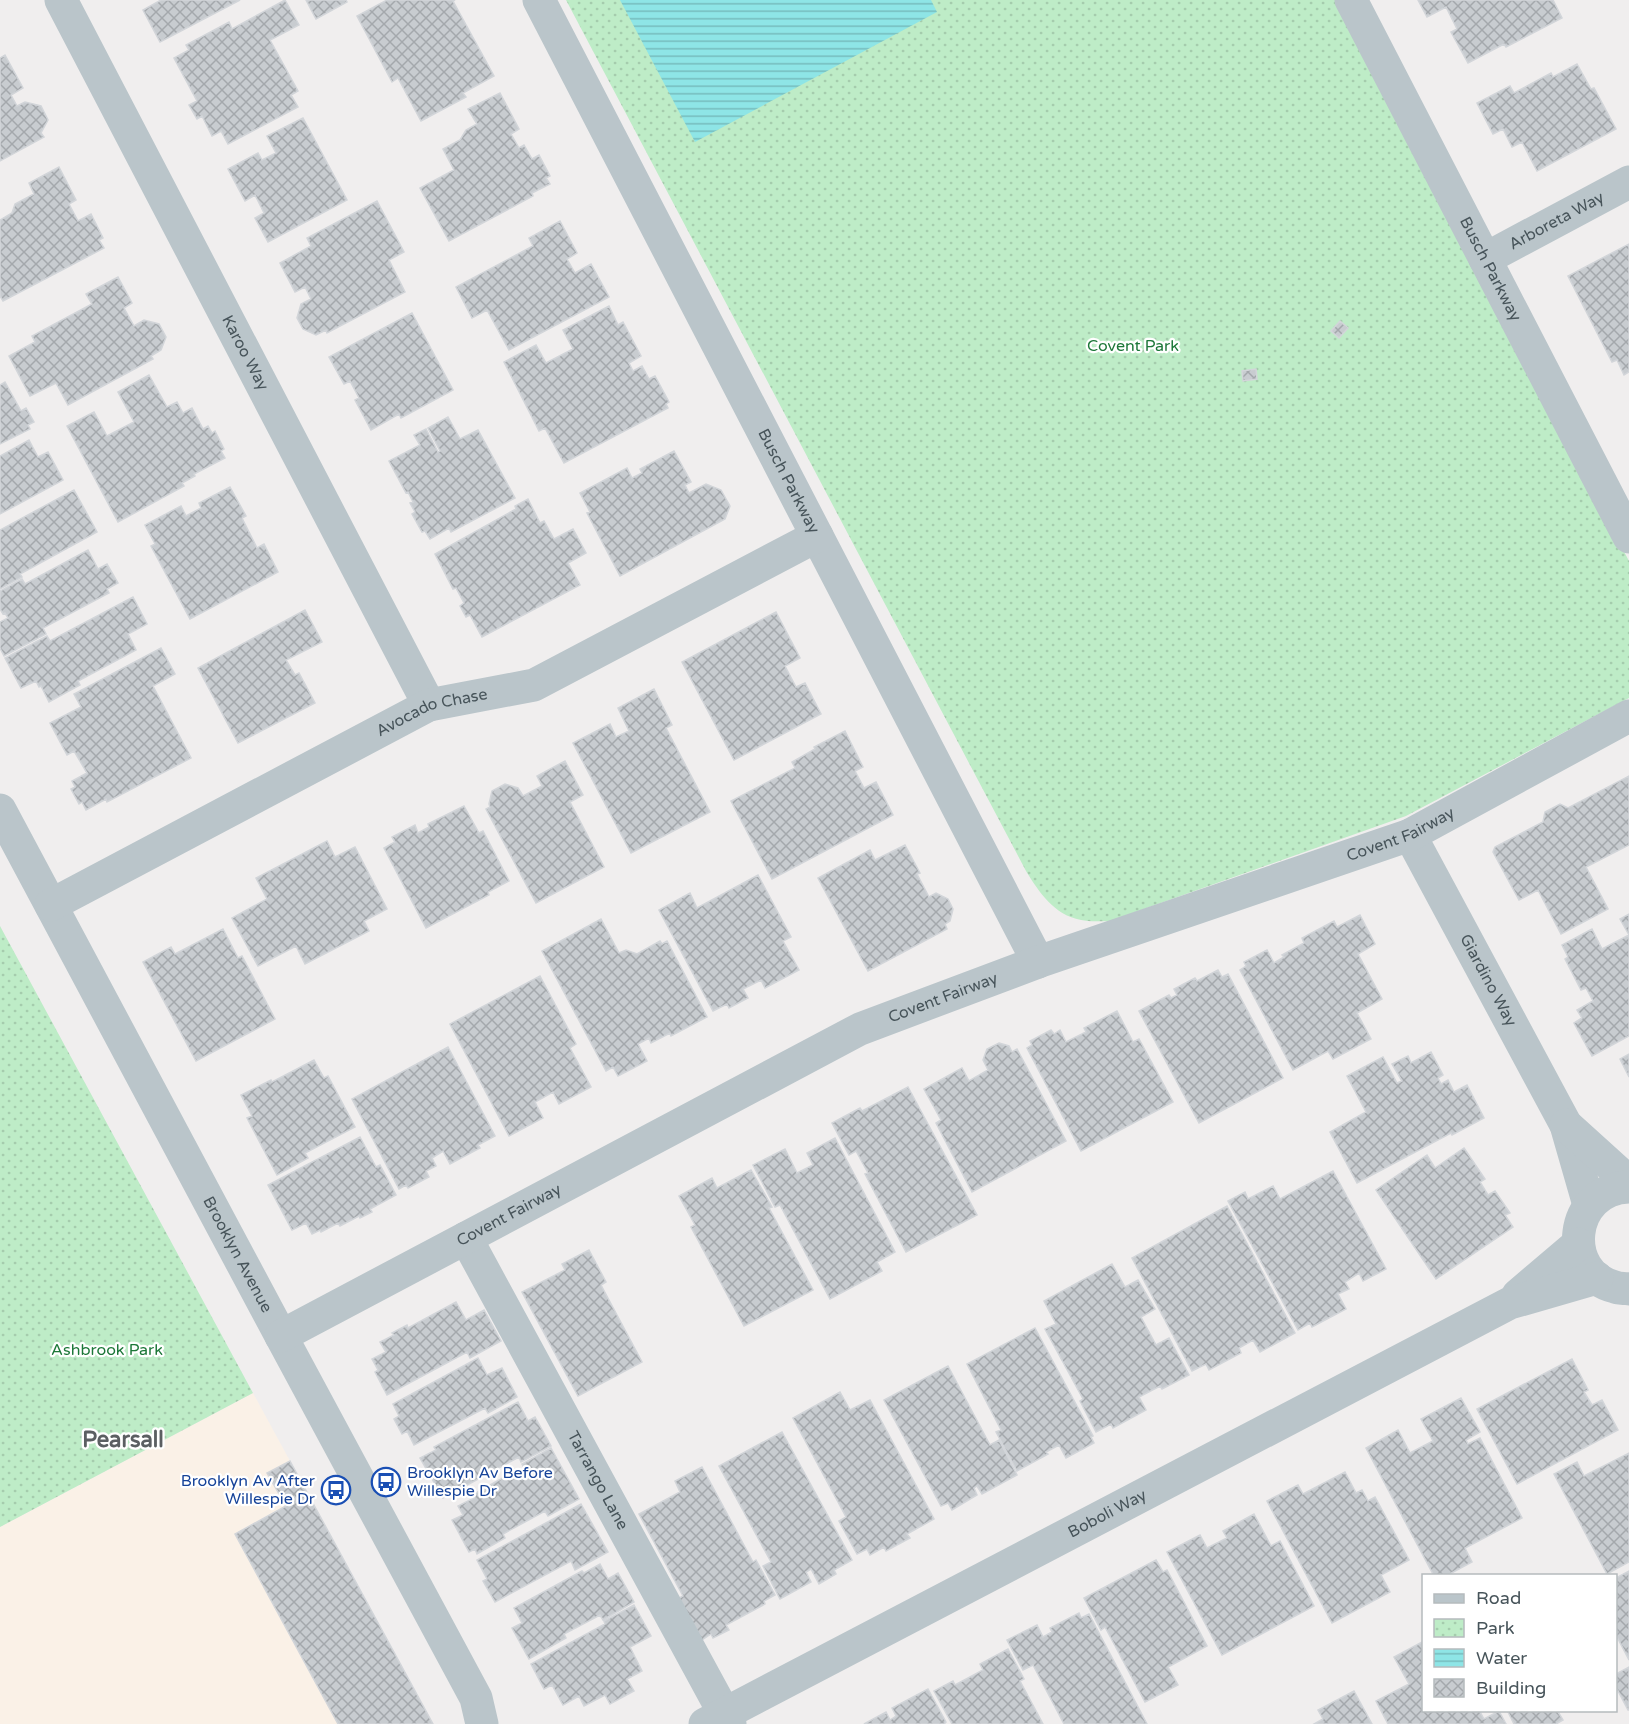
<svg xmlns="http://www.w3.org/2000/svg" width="1629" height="1724" font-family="'Varela Round',sans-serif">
  <defs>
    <pattern id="park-dots" width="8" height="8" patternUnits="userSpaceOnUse" patternTransform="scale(1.5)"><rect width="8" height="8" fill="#beecc7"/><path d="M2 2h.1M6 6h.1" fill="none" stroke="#a5ccad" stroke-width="1.8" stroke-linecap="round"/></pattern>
    <pattern id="water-rules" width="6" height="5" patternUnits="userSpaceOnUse" patternTransform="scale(1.5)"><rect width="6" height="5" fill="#8ee5e6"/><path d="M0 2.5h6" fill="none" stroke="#76bcbd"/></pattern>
    <pattern id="building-cross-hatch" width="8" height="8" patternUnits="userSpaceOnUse" patternTransform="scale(1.5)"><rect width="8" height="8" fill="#c8ccd0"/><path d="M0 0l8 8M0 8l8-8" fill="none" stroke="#a4a8ac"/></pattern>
  </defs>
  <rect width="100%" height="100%" fill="#f0eeee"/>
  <path fill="#faf1e7" d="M253 1393 433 1724H0V1527Z"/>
  <path fill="url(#park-dots)" d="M566 0H1335L1629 561V698L1406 816 1110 921C1101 921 1090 922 1081 920 1054 915 1039 892 1026 871Z
    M0 926 253 1393 0 1527Z"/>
  <path fill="url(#water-rules)" d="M620 0H931L937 12 695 142Z"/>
  <path fill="url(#building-cross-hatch)" stroke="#d2d5d9" stroke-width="1.5" d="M161 0H240L160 42 143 10Z
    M285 0 299 25 270 40 298 91 291 95 298 107 228 144 221 131 212 136 202 116 197 119 189 105 197 101 174 58 189 50 186 45 229 22 232 29Z
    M306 0H346L347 2 316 19Z
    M387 0H455L453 1 494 76 463 93 466 97 421 121 398 78 392 82 357 16Z
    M1418 0H1553L1562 18 1506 47 1504 44 1468 63 1451 32 1457 29 1446 7 1427 17Z
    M5 55 23 88 11 95 17 106 25 102 41 106 48 120 41 133 44 137 0 161V58Z
    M1577 64 1591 89 1594 88 1616 129 1537 171 1522 142 1512 147 1503 129 1493 134 1477 103 1510 86 1514 93 1551 73 1553 77Z
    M500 93 519 129 511 134 519 148 524 145 532 159 539 155 550 176 546 178 550 184 532 193 533 196 449 241 420 188 454 170 443 149 460 140 466 130 477 124 468 109Z
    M303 118 347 200 268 242 255 218 264 213 255 195 245 201 228 169 258 153 262 160 276 153 267 136Z
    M59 167 76 200 69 204 78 221 91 214 103 238 99 240 104 248 3 301 0 296V220L12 213 15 204 34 194 29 183Z
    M377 201 404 252 389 260 405 292 327 333 326 330 316 335 303 329 297 318 301 304 311 299 305 287 295 292 280 263 311 246 307 238Z
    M560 221 577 253 567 259 575 273 591 264 609 297 509 350 487 310 472 318 456 287 533 246 529 238Z
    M1629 244V372L1624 375 1617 360 1612 362 1568 276Z
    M118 277 132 303 124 308 134 326 144 320 159 324 166 337 161 350 151 356 153 359 68 405 56 383 30 396 9 356 35 342 32 336 92 304 86 294Z
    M609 306 618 325 623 322 641 356 629 363 633 371 642 366 649 379 655 376 669 402 666 404 668 408 564 463 545 428 539 431 504 362 536 345 546 363 573 349 563 330Z
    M412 313 453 390 401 418 399 414 371 430 355 400 359 398 350 381 344 384 329 357Z
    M1340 321 1348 328 1339 338 1331 331Z
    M1256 369 1257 379 1243 381 1242 371Z
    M149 375 167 407 177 402 183 413 192 408 203 429 208 426 212 433 215 431 224 449 221 451 225 458 194 474 195 476 182 483 184 486 118 522 67 426 94 412 107 436 134 422 118 392Z
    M5 382 21 411 26 408 34 422 28 425 30 429 0 444V385Z
    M448 417 460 439 478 430 515 498 451 532 449 528 430 539 425 531 422 532 412 514 415 512 410 503 413 502 408 492 406 493 389 461 420 445 414 435 426 429 438 452 440 451 428 428Z
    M29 440 38 457 48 452 63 480 0 514V456Z
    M674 451 691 482 685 485 689 493 706 484 721 490 730 506 725 519 620 576 587 513 590 512 580 493 627 468 632 478 642 473 640 469Z
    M230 487 246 516 242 518 257 548 264 544 278 572 190 619 151 546 155 544 145 525 181 506 186 516 201 508 199 503Z
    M74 490 97 532 20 574 22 577 0 589V530Z
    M528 499 540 523 544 521 554 539 573 529 586 553 568 563 580 585 482 637 470 615 466 617 460 606 464 603 456 588 453 589 435 554 516 509 515 506Z
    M88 550 98 569 107 564 118 583 107 589 109 593 43 628 46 634 4 656 0 648V622L8 618 5 613 3 614 0 609V591L22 579 25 584Z
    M133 597 147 624 128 634 136 650 78 681 80 685 49 702 41 686 39 687 36 681 21 688 5 658 47 636 50 641Z
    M305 610 322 642 286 660 295 675 299 673 315 703 238 743 198 668Z
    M776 612 800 658 785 666 796 687 805 683 821 714 734 760 682 662Z
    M161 648 175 674 153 686 191 758 107 802 106 799 86 810 82 802 79 804 71 789 75 787 72 781 87 773 74 751 67 755 50 723 81 707 74 694Z
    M654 689 672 725 666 728 710 812 631 853 573 743 610 724 616 737 629 731 618 708Z
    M845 731 863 767 855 771 864 788 876 782 893 815 772 879 731 801 795 768 792 762 815 749 814 747Z
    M565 761 583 795 570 802 604 867 536 903 486 809 490 807 489 804 492 791 505 784 518 788 523 796 542 786 537 776Z
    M1629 776V845L1586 867 1608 909 1561 934 1538 890 1519 900 1493 852 1495 847 1543 822 1545 812 1560 804 1568 808Z
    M464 806 479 833 483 831 509 881 488 892 489 895 426 928 384 848 395 842 392 837 415 825 418 833 429 827 428 824Z
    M327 841 335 857 355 847 387 909 364 921 369 931 305 964 296 946 258 966 232 918 267 899 256 878Z
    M905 845 920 873 917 874 929 897 936 893 948 899 953 909 950 921 945 924 947 929 868 971 818 878 870 850 875 860Z
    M758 875 791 937 783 941 799 970 765 988 761 980 743 989 748 998 729 1008 727 1004 713 1011 659 910 690 893 697 908Z
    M1629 914V1036L1592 1056 1574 1023 1582 1018 1577 1010 1593 1001 1586 988 1581 990 1565 959 1568 957 1562 945 1592 929 1602 949 1629 935 1620 919Z
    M1360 915 1375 944 1358 954 1382 999 1357 1013 1371 1039 1333 1059 1328 1051 1293 1070 1240 970 1246 966 1244 962 1267 950 1274 963 1284 957 1282 955 1304 943 1302 938 1334 921 1337 927Z
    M601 919 619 953 626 950 637 954 660 941 662 944 667 941 707 1017 671 1036 670 1033 651 1043 649 1038 638 1044 647 1061 618 1076 613 1067 606 1071 542 951Z
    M223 929 238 958 242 956 275 1019 196 1061 143 962 171 947 175 954Z
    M1218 970 1222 977 1228 974 1283 1078 1199 1123 1139 1011 1169 995 1171 998 1177 995 1174 989 1195 978 1197 981Z
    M540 976 576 1044 570 1048 591 1087 559 1104 553 1092 535 1102 543 1118 509 1136 450 1024Z
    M1117 1011 1133 1042 1139 1039 1173 1102 1081 1151 1027 1048 1032 1045 1030 1041 1051 1030 1054 1034 1060 1030 1066 1042 1086 1032 1084 1028Z
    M999 1043 1009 1046 1012 1052 1017 1049 1066 1141 972 1192 936 1123 941 1120 924 1089 962 1068 969 1081 988 1070 983 1060 987 1049Z
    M448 1047 495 1136 478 1145 480 1148 450 1164 443 1151 432 1158 436 1166 426 1171 429 1177 408 1188 406 1185 399 1189 352 1099Z
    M1431 1052 1443 1075 1438 1078 1441 1084 1448 1080 1454 1092 1467 1085 1484 1118 1452 1135 1451 1133 1357 1183 1330 1132 1366 1112 1347 1076 1383 1057 1397 1083 1402 1081 1392 1064 1408 1056 1411 1063Z
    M1629 1054V1077L1620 1059Z
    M314 1060 324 1078 328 1076 355 1127 305 1153 308 1158 277 1175 247 1118 252 1116 241 1095 271 1080 272 1082Z
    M908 1087 977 1215 906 1252 865 1174 868 1173 856 1151 849 1155 832 1123 860 1108 862 1111Z
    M360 1137 376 1167 380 1165 396 1195 370 1209 372 1212 360 1218 359 1216 340 1226 338 1223 321 1232 320 1230 312 1234 306 1223 292 1230 268 1185Z
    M835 1138 895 1252 877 1262 882 1271 830 1299 780 1205 775 1207 753 1165 785 1149 797 1173 813 1165 807 1153Z
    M1464 1148 1485 1179 1480 1182 1488 1195 1495 1191 1510 1213 1505 1215 1513 1227 1436 1279 1376 1190 1427 1155 1435 1168Z
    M751 1170 772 1207 769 1208 813 1290 744 1326 691 1227 695 1225 679 1196 712 1178 717 1188Z
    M1333 1171 1386 1269 1363 1281 1359 1273 1345 1282 1349 1289 1338 1294 1346 1309 1312 1327 1310 1323 1298 1330 1228 1201 1245 1192 1248 1199 1273 1186 1280 1199Z
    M1227 1206 1295 1333 1260 1352 1253 1340 1239 1348 1241 1353 1209 1370 1206 1364 1192 1371 1132 1258Z
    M589 1250 606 1282 601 1285 642 1362 578 1396 522 1292 565 1270 562 1264Z
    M1112 1264 1125 1287 1138 1280 1155 1309 1141 1317 1156 1345 1169 1338 1189 1375 1162 1389 1160 1386 1139 1397 1146 1410 1113 1428 1111 1424 1096 1432 1080 1401 1083 1399 1045 1329 1056 1324 1044 1301Z
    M456 1302 466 1320 484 1310 501 1341 470 1358 467 1352 387 1395 375 1372 378 1370 372 1359 386 1352 380 1342 394 1335 392 1333 407 1325 408 1328Z
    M1035 1328 1093 1436 1091 1437 1094 1443 1066 1458 1059 1445 1046 1452 1048 1454 1017 1471 996 1432 1001 1430 967 1364Z
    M478 1358 487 1375 502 1368 517 1397 488 1413 485 1408 414 1445 407 1431 402 1434 394 1419 399 1416 393 1404Z
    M1572 1359 1588 1390 1584 1392 1592 1405 1602 1400 1618 1430 1517 1484 1477 1409Z
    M948 1366 990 1445 999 1440 1017 1475 982 1494 977 1486 974 1488 977 1495 952 1510 948 1503 941 1506 884 1400Z
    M840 1392 850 1410 870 1400 934 1519 907 1534 910 1538 886 1551 884 1547 870 1555 867 1549 857 1554 839 1521 846 1517 793 1418Z
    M1461 1398 1480 1432 1466 1440 1468 1444 1480 1438 1522 1518 1465 1548 1472 1562 1446 1576H1434L1366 1448 1398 1430 1410 1453 1433 1441 1421 1419Z
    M518 1402 528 1421 535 1417 551 1446 521 1462 519 1457 443 1498 420 1458 436 1450 434 1447Z
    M782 1432 852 1560 834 1570 836 1574 819 1584 811 1569 806 1572 811 1582 780 1599 763 1566 771 1562 719 1466Z
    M551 1448 579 1499 548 1516 545 1511 503 1534 505 1538 477 1554 475 1549 469 1552 452 1520 463 1515 458 1506 474 1498 472 1495 517 1470 519 1474 525 1470 522 1464Z
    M1629 1453V1562L1607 1574 1554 1474 1577 1462 1584 1476Z
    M290 1461 433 1724H338L235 1534 286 1506 267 1473Z
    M702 1467 753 1562 756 1560 775 1595 764 1601 765 1604 726 1625 729 1630 713 1638 711 1634 702 1640 679 1598 683 1596 639 1514 680 1492 675 1481Z
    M1345 1472 1356 1493 1362 1490 1368 1501 1375 1497 1409 1560 1381 1575 1390 1592 1332 1623 1267 1501 1298 1485 1303 1494Z
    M581 1504 608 1552 575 1570 571 1561 495 1602 483 1581 487 1579 477 1560Z
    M1254 1514 1271 1546 1280 1541 1314 1606 1222 1655 1167 1552 1200 1535 1207 1548 1227 1538 1223 1531Z
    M1156 1560 1163 1572 1167 1570 1207 1646 1168 1667 1178 1685 1145 1702 1105 1627 1101 1630 1084 1598Z
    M600 1564 608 1579 618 1573 634 1602 603 1620 600 1615 564 1634 566 1638 529 1659 512 1628 522 1623 514 1608 582 1571 584 1573Z
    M1629 1571V1660L1616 1635V1578Z
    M634 1605 651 1636 630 1647 642 1671 627 1679 634 1691 610 1704 605 1695 584 1706 579 1696 563 1705 552 1685 544 1689 531 1664 605 1624 604 1621Z
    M1079 1613 1081 1618 1089 1614 1147 1724H1064L1033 1665 1023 1670 1007 1640 1037 1625 1043 1637 1052 1632 1050 1628Z
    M1424 1641V1710H1479L1484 1719 1499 1711 1506 1724H1388L1376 1701 1409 1684 1394 1657Z
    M1008 1649 1024 1679 1020 1681 1043 1724H952L934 1691 953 1681 955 1685 983 1670 980 1664Z
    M1629 1667V1710H1628L1616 1687V1674Z
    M928 1689 946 1722 944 1724H864L886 1712 890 1720 896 1716 892 1708Z
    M1354 1691 1372 1724H1314L1323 1719 1318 1710Z
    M1507 1710H1557L1563 1720 1556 1724H1514Z"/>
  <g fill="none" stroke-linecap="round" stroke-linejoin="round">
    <g stroke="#bac5ca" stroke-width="33">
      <path id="s1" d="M61 0 429 705"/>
      <path id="s2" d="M539 0 1038 962"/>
      <path id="s3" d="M1351 0 1629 537"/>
      <path id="s4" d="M1485 259 1629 182"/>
      <path id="s5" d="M0 810 281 1336 476 1698 482 1724"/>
      <path id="s6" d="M1410 835 1566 1125 1589 1205"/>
      <path id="s7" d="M51 905 429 705 534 685 817 536"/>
      <path d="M1566 1125 1629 1182"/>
      <path d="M1629 1187C1568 1189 1561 1274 1615 1287 1619 1289 1625 1288 1629 1289"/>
      <path id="s8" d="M466 1238 730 1724"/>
      <path d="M1518 1295 1578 1244"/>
      <path id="s9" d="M281 1336 860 1029 1038 962 1410 835 1629 716"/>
      <path id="s10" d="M705 1724 1510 1303 1597 1278"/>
    </g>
  </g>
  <defs>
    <g id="bus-ring" transform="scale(1.5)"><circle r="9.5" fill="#fff" stroke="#1a4fb4" stroke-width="1.5"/><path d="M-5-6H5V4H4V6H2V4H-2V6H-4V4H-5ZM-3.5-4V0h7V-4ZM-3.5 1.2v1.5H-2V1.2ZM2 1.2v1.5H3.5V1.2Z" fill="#1a4fb4"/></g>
  </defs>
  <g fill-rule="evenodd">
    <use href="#bus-ring" x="386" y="1482"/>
    <use href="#bus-ring" x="336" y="1490"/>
  </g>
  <g text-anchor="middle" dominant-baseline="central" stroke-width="4.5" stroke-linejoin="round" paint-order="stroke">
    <g font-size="16" fill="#47545a" stroke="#fff">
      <text stroke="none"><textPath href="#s4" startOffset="81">Arboreta Way</textPath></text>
      <text stroke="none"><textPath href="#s3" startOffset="303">Busch Parkway</textPath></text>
      <text stroke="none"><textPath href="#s1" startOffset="398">Karoo Way</textPath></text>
      <text stroke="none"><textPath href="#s2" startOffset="542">Busch Parkway</textPath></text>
      <text stroke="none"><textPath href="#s7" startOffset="428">Avocado Chase</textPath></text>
      <text stroke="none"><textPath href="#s9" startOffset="1230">Covent Fairway</textPath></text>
      <text stroke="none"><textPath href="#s6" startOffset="165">Giardino Way</textPath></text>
      <text stroke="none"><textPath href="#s9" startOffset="744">Covent Fairway</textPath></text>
      <text stroke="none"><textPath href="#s9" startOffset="258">Covent Fairway</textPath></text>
      <text stroke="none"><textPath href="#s5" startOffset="504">Brooklyn Avenue</textPath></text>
      <text stroke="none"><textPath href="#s8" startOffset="276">Tarrango Lane</textPath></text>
      <text stroke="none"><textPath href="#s10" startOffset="454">Boboli Way</textPath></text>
    </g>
    <g font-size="16" fill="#1c7738" stroke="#fff">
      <text x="1133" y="346">Covent Park</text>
      <text x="107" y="1350">Ashbrook Park</text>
    </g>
    <g font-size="16" fill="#164399" stroke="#fff" text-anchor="start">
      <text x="407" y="1473">Brooklyn Av Before<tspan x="407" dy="18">Willespie Dr</tspan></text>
      <text x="315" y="1481" text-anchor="end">Brooklyn Av After<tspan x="315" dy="18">Willespie Dr</tspan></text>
    </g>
    <g font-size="22" font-weight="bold" fill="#5b5f62" stroke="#fff">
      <text x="123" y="1440">Pearsall</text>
    </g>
  </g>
  <rect x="1422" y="1574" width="195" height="138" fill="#ffffff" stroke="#b5bbbd" stroke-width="1.5"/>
  <rect x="1434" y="1594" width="30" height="9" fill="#bac5ca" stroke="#b5bbbd" stroke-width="1.5"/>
  <text x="1476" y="1604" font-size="18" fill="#47545a">Road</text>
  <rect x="1434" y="1619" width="30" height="18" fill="url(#park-dots)" stroke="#b5bbbd" stroke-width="1.5"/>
  <text x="1476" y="1634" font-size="18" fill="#47545a">Park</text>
  <rect x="1434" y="1649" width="30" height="18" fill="url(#water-rules)" stroke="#b5bbbd" stroke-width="1.5"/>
  <text x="1476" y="1664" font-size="18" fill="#47545a">Water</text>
  <rect x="1434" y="1679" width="30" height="18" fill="url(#building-cross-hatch)" stroke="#b5bbbd" stroke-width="1.5"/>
  <text x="1476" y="1694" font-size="18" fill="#47545a">Building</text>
</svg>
